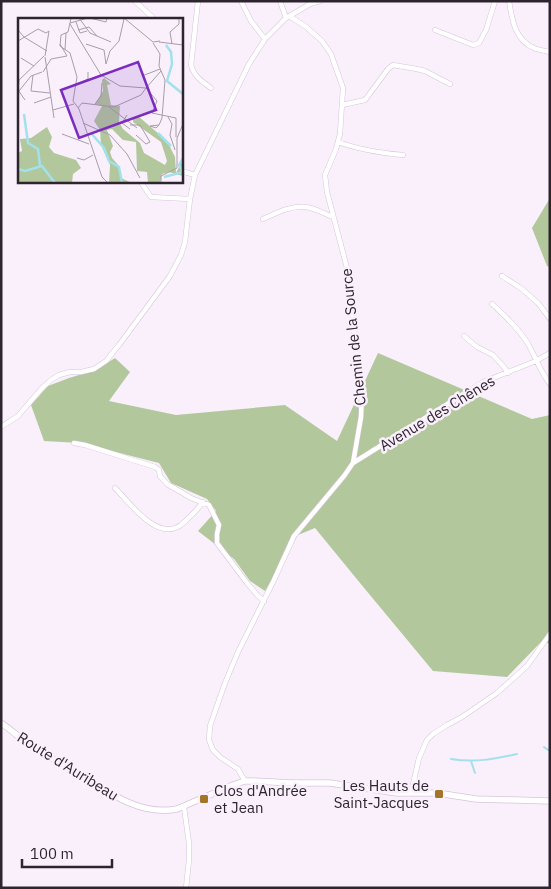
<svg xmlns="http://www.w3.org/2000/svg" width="551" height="889" font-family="'IBM Plex Sans',sans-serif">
  <rect width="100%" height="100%" fill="#faf0fc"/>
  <path fill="#b2c89c" d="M550 198V267L547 266 532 228Z
    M378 353 532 419 550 415V644L542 641 507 677 433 671 360 583 315 528 298 535 265 591 250 581 234 559 198 531 216 511 207 499 171 483 159 463 80 443 44 441 31 405 48 386 69 378 96 370 115 358 130 372 109 401 176 415 285 405 337 441Z"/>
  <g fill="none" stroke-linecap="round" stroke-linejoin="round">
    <path stroke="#a2e1ec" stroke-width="2" d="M544 747 548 750 550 749
      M451 759C475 763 494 759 517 754
      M471 761 475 773"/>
    <g stroke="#d9c2df" stroke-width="5.5">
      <path id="minor" d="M135 1 152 17
        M198 1 191 65C194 76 201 81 211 88
        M241 1 251 21 265 39
        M280 1 286 18
        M509 1C512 20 515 40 534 48 539 50 545 51 550 52
        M435 30 473 45 479 43 486 30 495 1
        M342 105 365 100 388 69 393 65 417 69 425 71 450 84
        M338 142C360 150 381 153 403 155
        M181 171 195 175
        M140 181 151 197 190 199
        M263 219C276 213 291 205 306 207 315 208 325 214 333 217
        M502 276 522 289 538 303 550 319
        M492 304C505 316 517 327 527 342 535 356 540 371 550 384
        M464 336 477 347 493 355 504 367 508 373
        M1 427 18 416 42 388 51 380 59 375 70 372H81L94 369 106 361 119 345 170 276 181 255 185 242 190 199 195 175 249 64 265 39 286 18 310 4 320 1
        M74 443 85 445 155 467 159 470 160 476 167 484 191 498 209 505 219 525 217 534V543L247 583 258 596 264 601
        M353 463 483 382 536 361 550 353
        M115 488C130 503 157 542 181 525 189 518 197 510 203 502
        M245 781 238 769 220 757 213 750 209 740 210 726 225 683 238 652 274 580 294 536 344 476 353 463 361 417 362 392 354 334 352 305 347 268 327 192 325 175 336 149 340 134 343 88 331 54 322 41 305 26 289 16
        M411 793 419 758 427 740 433 734 447 725 462 717 497 693 527 666 550 634
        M184 807 189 843V860L186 888"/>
    </g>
    <g stroke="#d9c2df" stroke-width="7">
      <path id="tertiary" d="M1 723C13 731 23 741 35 749 45 756 58 761 69 767 102 787 136 817 177 809L233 785 245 781H253L292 783H330L397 793H437L476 799 550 801"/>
    </g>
    <use href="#minor" stroke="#fff" stroke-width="4.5"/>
    <use href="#tertiary" stroke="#fff" stroke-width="5.5"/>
  </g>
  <g fill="#a27527" stroke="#faf0fc" stroke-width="2">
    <rect x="434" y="789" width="10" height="10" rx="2.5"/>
    <rect x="199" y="794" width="10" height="10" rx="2.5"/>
  </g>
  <g text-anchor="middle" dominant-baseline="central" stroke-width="5" stroke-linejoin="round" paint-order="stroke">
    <g font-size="15" fill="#2d242f" stroke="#faf0fc">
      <text transform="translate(353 337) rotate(-96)">Chemin de la Source</text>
      <text transform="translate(437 413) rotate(-31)">Avenue des Chênes</text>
      <text transform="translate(68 766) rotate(32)">Route d'Auribeau</text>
    </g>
    <g font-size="15" fill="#2d242f" stroke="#faf0fc" text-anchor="end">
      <text x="429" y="785">Les Hauts de<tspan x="429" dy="17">Saint-Jacques</tspan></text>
      <text x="214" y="790" text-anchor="start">Clos d'Andrée<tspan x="214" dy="17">et Jean</tspan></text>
    </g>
  </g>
  <g transform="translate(18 18)">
    <rect width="165" height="165" fill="#faf0fc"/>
    <path d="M86 60 93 66 89 67 93 87 102 88 101 104 105 111 122 125 126 135 147 147 149 143 143 124 115 104V100L120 98 149 123 157 139 158 155 165 141V158L151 154 144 156 142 165H130L129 154 119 153 118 124 105 122 94 111 89 112 95 128 92 134 94 140 101 148 103 160 114 165H91L92 147 83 127 82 112 76 103 84 88 77 86 85 73 84 62ZM29 109 34 119 31 129 36 135 58 142 63 150 55 156 54 165H0V135L4 133 2 121 13 120Z" fill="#b2c89c"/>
    <path fill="none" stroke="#a2e1ec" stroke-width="2.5" d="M148 27 153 34 154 46 149 63 165 76M6 96 10 125 20 131 22 148M73 115 86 130 91 143 101 149 104 165M140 115 153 128M0 151 7 153 24 148 37 165M146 159 165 154 161 147 165 140"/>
    <path fill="none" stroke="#a89eaa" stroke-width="1" d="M61 0 72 15 93 24M72 0 88 4 89 0M106 0 135 24 142 23M58 4 62 15 69 13M52 5 70 0M52 6 83 57 102 68 128 70 139 83 134 95 158 100V119M0 12 6 19 29 33M60 12 71 9 79 18M43 17 42 28 52 35 59 59 55 83 61 91 84 159 90 165M43 17 50 14 53 0M0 23 20 11 28 15 31 13M141 24 165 27M135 25 142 36 141 48 147 62 144 100 141 107 138 110 132 108 141 107M68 26 86 32 88 46 92 33 101 23 106 1M154 26 152 14 161 6V0M47 32 48 15M27 38 31 13M27 39 36 100M3 40 16 48M25 54 33 41 49 38 42 26M15 57 13 73 32 75M124 58 142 51M1 62 0 72 7 82M0 63 26 38M58 66 70 61V54M128 70 143 53M1 73 13 58 24 54M16 85 33 79M77 86 83 78 84 65M91 89 119 110M60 90 64 85 96 89 123 77 128 70M35 92 56 86M109 97 104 105 112 111M150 99 154 106 152 117 157 132M65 105 92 117 109 136 122 160M112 107H122L132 124 128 126 118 117M44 116 71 126M59 140 66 142 75 137M143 165V158L159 150V120L165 106"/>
    <path fill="#7b2cbf" fill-opacity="0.15" stroke="#7b2cbf" stroke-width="2.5" d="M120 44 138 92 61 120 43 72Z"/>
    <rect width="165" height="165" fill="none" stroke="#2d242f" stroke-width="2.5"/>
  </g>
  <rect width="551" height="889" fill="none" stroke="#2d242f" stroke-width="5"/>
  <path d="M22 859v8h90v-8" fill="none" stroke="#2d242f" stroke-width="2.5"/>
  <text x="30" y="859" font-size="15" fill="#2d242f" stroke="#faf0fc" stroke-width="4" paint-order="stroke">100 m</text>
</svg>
